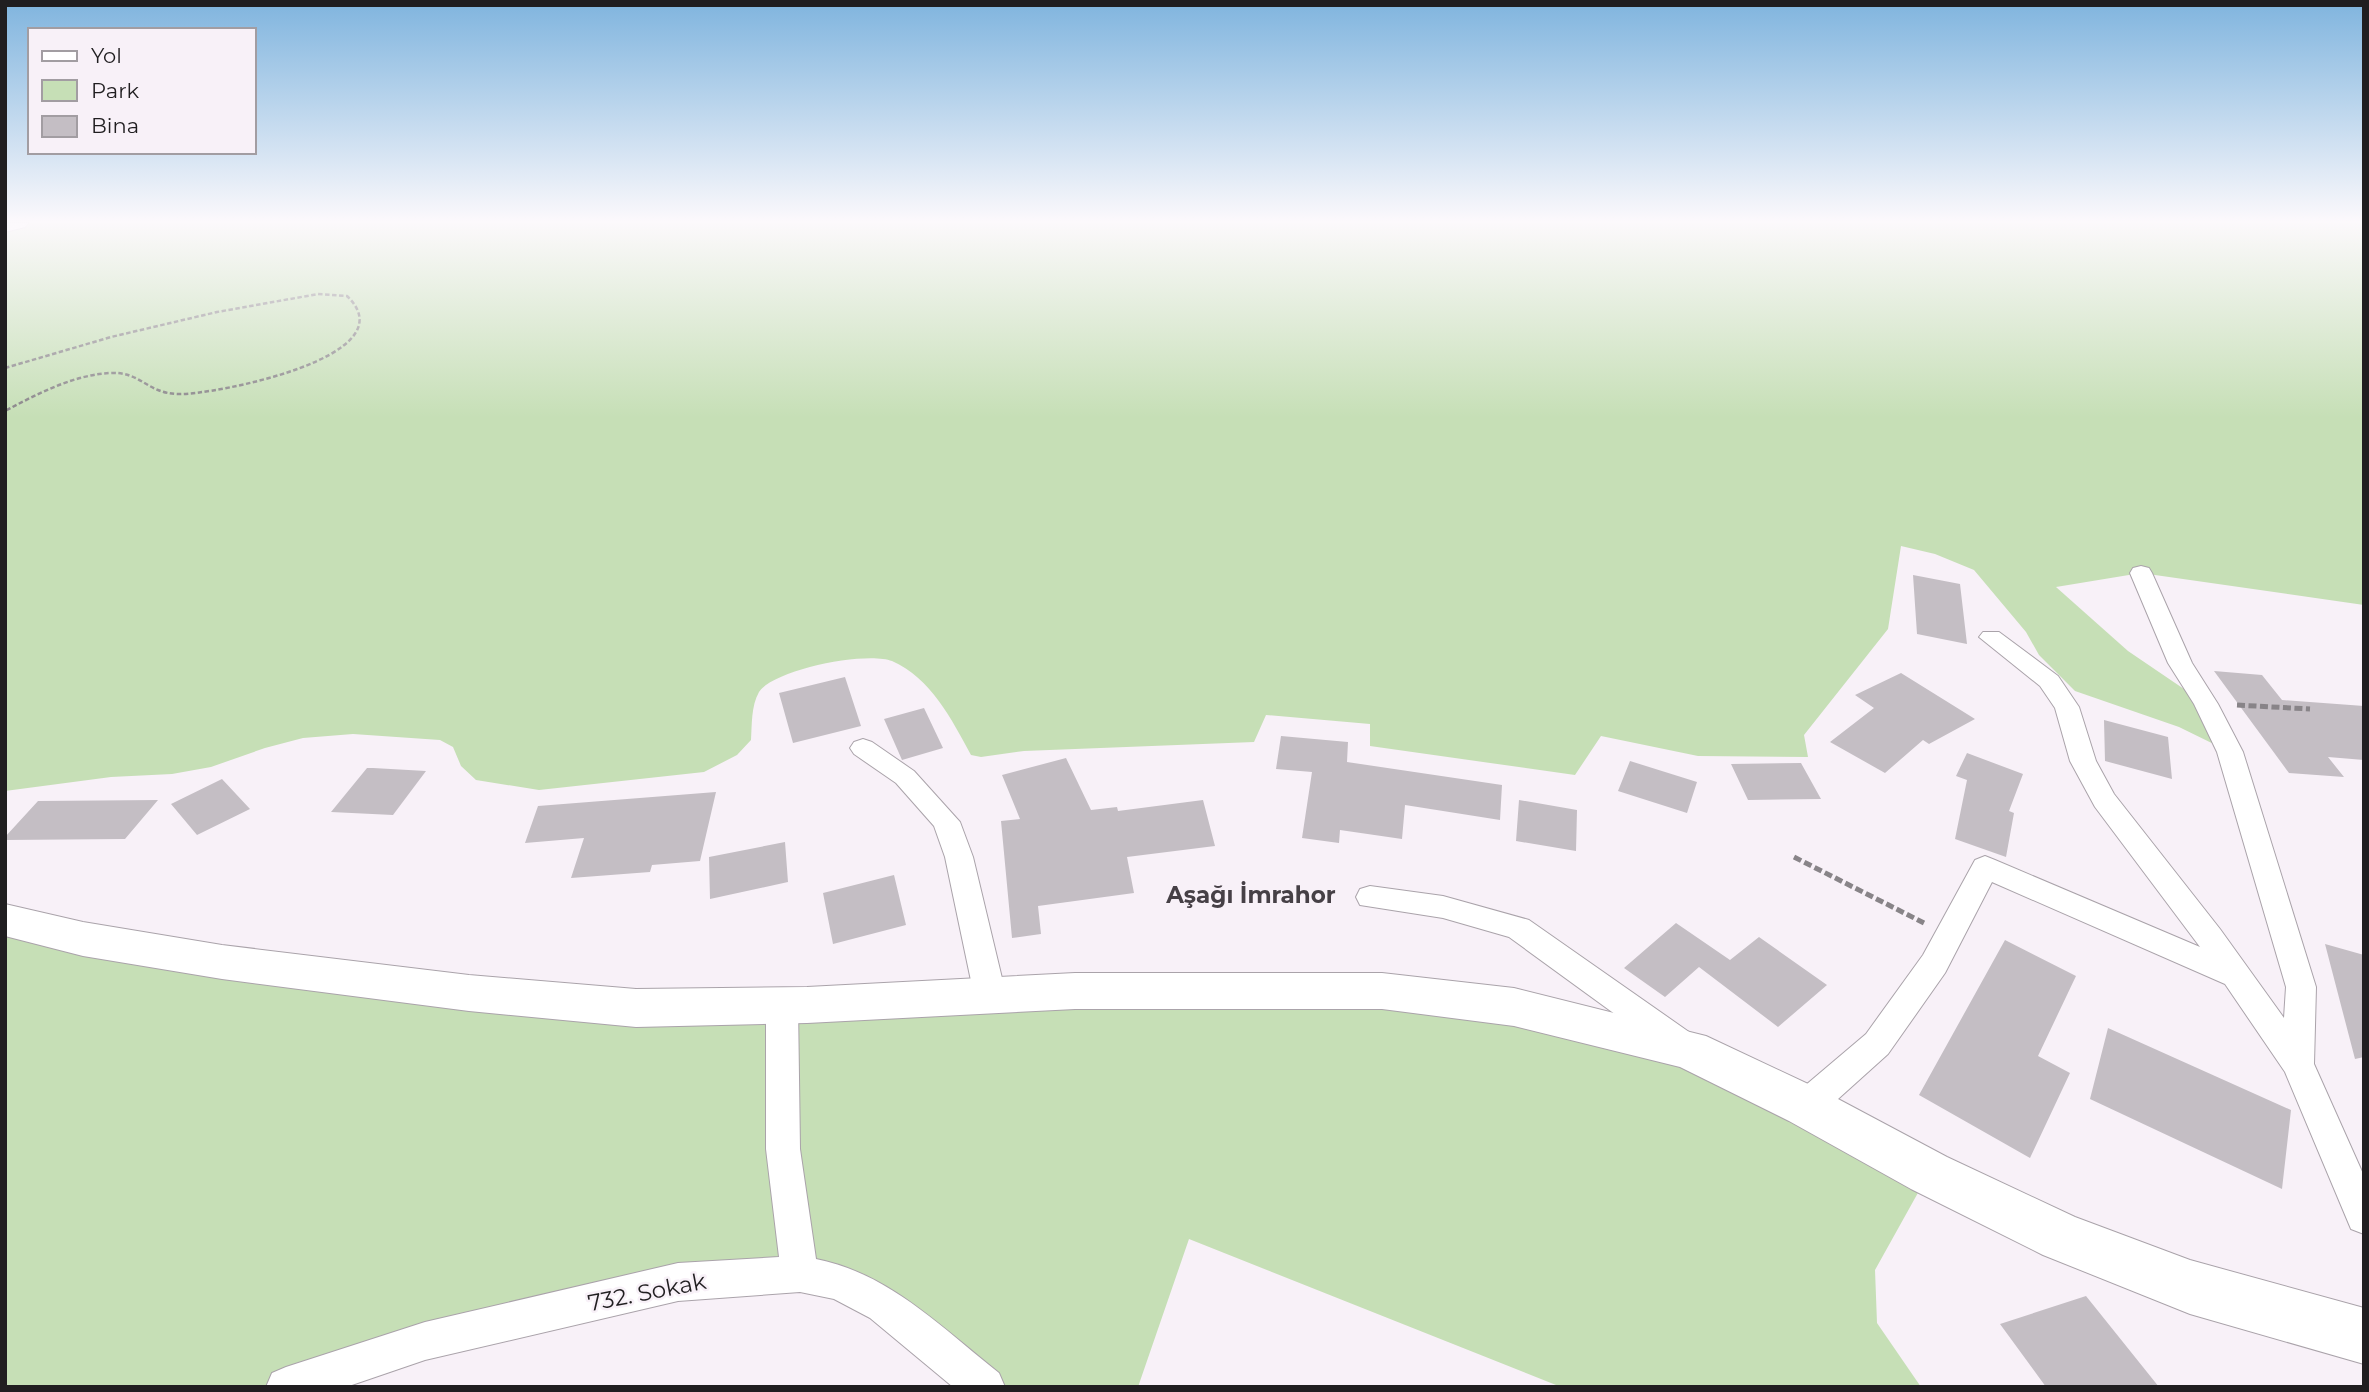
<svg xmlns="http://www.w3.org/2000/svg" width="2369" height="1392" font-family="Montserrat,sans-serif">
  <rect width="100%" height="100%" fill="#f8f1f8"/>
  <path fill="#c6dfb6" d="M5 223H2364V605L2141 573 2056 587 2128 651 2206 704 2230 752 2179 727 2075 691 2039 655 2026 632 1974 570 1935 554 1901 546 1888 629 1804 735 1808 757 1698 756 1601 736 1575 775 1370 746V724L1266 715 1254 742 1024 751 981 757 971 755C952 720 931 678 892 661 867 651 774 669 759 692 751 706 752 725 751 740L737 755 704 772 539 790 476 780 461 766 453 747 440 740 353 734 303 738 265 748 211 767 172 774 111 777 5 791Z
    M5 920 469 993 1382 991 1690 1050 1929 1173 1875 1270 1877 1323 1921 1387H1561L1189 1239 1138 1387H985L800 1274 286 1387H5Z"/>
  <path fill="#c4bec4" d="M1913 575 1960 584 1967 644 1917 634Z
    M2214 671 2262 675 2282 700 2364 706V760L2328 757 2344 777 2289 773Z
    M1901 673 1975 719 1929 744 1923 740 1885 773 1830 742 1874 708 1855 695Z
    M845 677 861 726 793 743 779 693Z
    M924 708 943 748 902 760 884 719Z
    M2104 720 2168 737 2172 779 2105 761Z
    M1281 736 1348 742 1347 762 1502 785 1500 820 1405 805 1402 839 1340 830 1339 843 1302 838 1312 772 1276 769Z
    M1967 753 2023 774 2009 811 2014 813 2006 857 1955 839 1967 780 1956 776Z
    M1066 758 1091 810 1117 807 1118 811 1203 800 1215 846 1127 857 1134 893 1038 906 1041 934 1012 938 1001 821 1020 819 1002 775Z
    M1630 761 1697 782 1687 813 1618 791Z
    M1801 763 1821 799 1748 800 1731 764Z
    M367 768H373L426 771 393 815 331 812Z
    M222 779 250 809 197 835 171 804Z
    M716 792 700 861 652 865 650 872 571 878 584 838 525 843 538 806Z
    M158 800 125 839 5 840V837L38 801Z
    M1519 800 1577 810 1576 851 1516 841Z
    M785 842 788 882 710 899 709 857Z
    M894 875 906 925 833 944 823 893Z
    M1676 923 1730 960 1759 937 1827 985 1778 1027 1699 967 1665 997 1624 968Z
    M2005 940 2076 976 2038 1056 2070 1073 2030 1158 1919 1095Z
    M2325 944 2364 955V1057L2355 1059Z
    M2108 1028 2291 1110 2282 1189 2090 1099Z
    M2086 1296 2159 1387H2046L2000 1324Z"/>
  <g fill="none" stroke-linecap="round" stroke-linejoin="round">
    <g stroke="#aaa3aa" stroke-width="2">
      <path id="street" d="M2141 566 2149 568 2152 573 2192 663 2218 704 2243 752 2316 987 2314 1064 2364 1176V1234L2351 1229 2285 1072 2225 984 1992 882 1945 973 1888 1054 1818 1117 1806 1121 1794 1117 1789 1106 1794 1095 1866 1034 1923 955 1975 860 1985 856 1995 860 2200 947 2095 807 2070 761 2055 708 2040 686 1979 637 1983 632H1999L2058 676 2079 707 2096 761 2114 794 2220 929 2284 1018 2286 987 2217 752 2194 704 2168 663 2130 573 2133 568Z
        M863 739 872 742 914 771 960 822 973 857 1006 995 1001 1004 990 1008 979 1004 974 995 945 857 934 826 896 783 854 754 850 748 854 742Z
        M1370 886 1443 896 1529 920 1689 1032 1694 1042 1689 1052 1678 1056 1667 1052 1509 937 1443 918 1360 905 1356 897 1360 889Z
        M782 992 793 996 798 1005 800 1149 816 1259C889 1273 943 1329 999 1373L1005 1387H953L870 1318 834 1299 800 1292 678 1301 425 1360 346 1387H266L272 1373 286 1367 425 1322 678 1263 779 1257 766 1149V1005L771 996Z"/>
    </g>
    <g stroke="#aaa3aa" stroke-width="2">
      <path id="secondary" d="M5 223H28L25 227 5 232Z
        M5 904 83 922 222 945 469 975 636 989 807 987 1075 973H1382L1514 988 1706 1036 1823 1091 1947 1157 2075 1217 2190 1260 2364 1308V1364L2190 1314 2043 1255 1911 1189 1789 1121 1680 1067 1514 1026 1382 1009H1075L807 1023 636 1027 469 1011 222 979 83 956 5 936Z"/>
    </g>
    <path stroke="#888488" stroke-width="2.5" stroke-dasharray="4.5 2.5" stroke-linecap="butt" d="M5 368 111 337 217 312 318 294 347 296C411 357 212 395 179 394 147 394 141 371 110 373 73 375 37 394 5 411"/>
    <path stroke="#888488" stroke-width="5" stroke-dasharray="8 3.5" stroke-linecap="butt" d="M2237 705 2310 709
      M1794 857 1924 923"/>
    <use href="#street" fill="#fff" fill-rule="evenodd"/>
    <use href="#secondary" fill="#fff" fill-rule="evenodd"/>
  </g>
  <linearGradient id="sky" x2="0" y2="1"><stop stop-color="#7fb4de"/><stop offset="0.53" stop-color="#fcf9fc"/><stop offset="1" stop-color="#fcf9fc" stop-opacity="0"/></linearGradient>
  <rect width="2369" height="418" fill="url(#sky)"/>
  <g text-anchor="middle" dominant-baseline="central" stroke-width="5" stroke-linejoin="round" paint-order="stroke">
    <g font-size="23" font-weight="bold" fill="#464046" stroke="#f8f1f8">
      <text x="1251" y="895">Aşağı İmrahor</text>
    </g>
    <g font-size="23" fill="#201e20" stroke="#f8f1f8">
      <text transform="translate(647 1292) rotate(-11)">732. Sokak</text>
    </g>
  </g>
  <rect width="2369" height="1392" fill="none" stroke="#201e20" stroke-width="14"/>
  <rect x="28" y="28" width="228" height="126" fill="#f8f1f8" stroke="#a29da2" stroke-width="2"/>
  <rect x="42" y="51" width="35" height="10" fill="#ffffff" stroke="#a29da2" stroke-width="2"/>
  <text x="91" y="63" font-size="21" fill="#201e20">Yol</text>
  <rect x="42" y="80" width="35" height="21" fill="#c6dfb6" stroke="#a29da2" stroke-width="2"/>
  <text x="91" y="98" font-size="21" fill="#201e20">Park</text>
  <rect x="42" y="116" width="35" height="21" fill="#c4bec4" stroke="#a29da2" stroke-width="2"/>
  <text x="91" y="133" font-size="21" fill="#201e20">Bina</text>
</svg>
